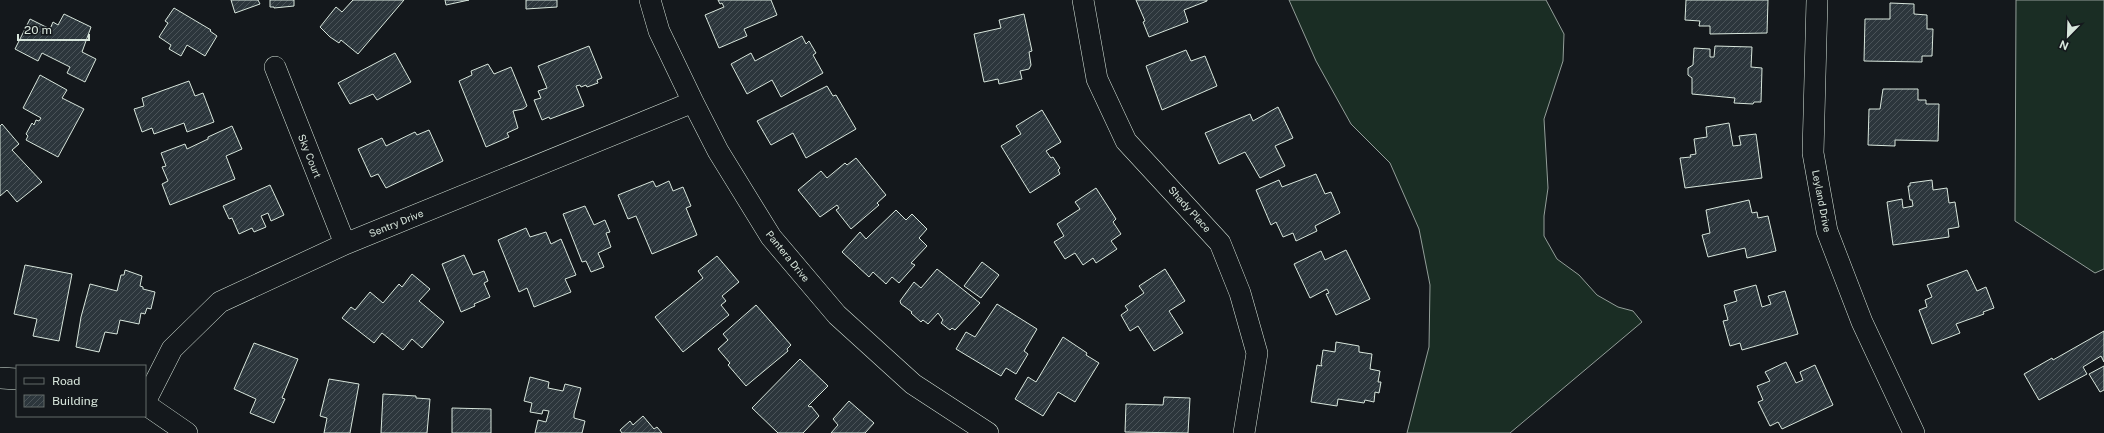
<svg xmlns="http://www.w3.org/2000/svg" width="2104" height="433" font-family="'Public Sans',sans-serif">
  <defs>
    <pattern id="building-hatch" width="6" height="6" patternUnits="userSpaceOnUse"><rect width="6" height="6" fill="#2c363c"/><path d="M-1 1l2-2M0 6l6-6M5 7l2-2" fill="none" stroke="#4a5358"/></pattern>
  </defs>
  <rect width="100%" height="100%" fill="#14181c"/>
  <path fill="#1a2d24" stroke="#939e99" d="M1289 0H1546L1564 34 1563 61 1544 119 1548 188 1544 216V236L1557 259 1579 275 1597 295 1618 307 1633 311 1642 322 1510 433H1407L1429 347 1430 285 1419 229 1390 163 1351 124 1316 61Z
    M2016 0H2104V269L2095 273 2015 221Z"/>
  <path fill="url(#building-hatch)" stroke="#d8e6dc" d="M231 0H258L260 4 235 13Z
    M270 0H294V6L274 8V7H270Z
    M353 0H404L358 54 341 40 339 43 330 37 320 27 336 7 342 12Z
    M445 0H469L446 5Z
    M526 0H557V7L526 9Z
    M718 0H771L777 15 744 29 747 36 719 48 705 15 724 7 722 3 720 4Z
    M1136 0H1207V1L1184 10 1188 22 1149 37 1143 22 1145 21Z
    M1686 0H1768L1767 33 1710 34V26H1699L1700 21 1685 20Z
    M1890 3 1914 4V14L1927 15V29H1933L1932 56H1922V62L1864 61 1865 19H1890Z
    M174 8 211 30 210 31 217 36 205 56 187 45 181 56 169 49 171 45 159 37 168 23 165 21Z
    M64 14 91 27 82 52 96 59 85 82 67 73 70 67 42 53 38 61 15 49 30 19 50 29 53 22 58 25Z
    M1024 14 1032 51 1029 52 1031 65 1029 69 1020 71 1022 79 999 84 998 79 984 82 974 34 1001 28 999 20Z
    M802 36 806 44 809 41 816 53 813 55 823 73 781 97 772 80 747 94 731 64 751 53 755 61Z
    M589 46 602 78 597 80 598 83 587 87 586 85 581 87 580 85 576 86 584 106 550 119 549 117 542 120 534 100 541 98 538 91 547 88 538 66Z
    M1715 46 1752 47 1751 67 1762 68 1761 102H1754L1753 104 1734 103 1735 98 1692 94V78L1688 75V68L1693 65 1694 48 1710 49V57H1714Z
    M1186 50 1191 61 1205 56 1217 86 1162 110 1146 66Z
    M395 53 411 82 377 100 373 94 350 104 338 83Z
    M488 64 494 74 511 67 527 106 523 109 513 111 518 128 507 133 509 137 486 147 459 81 472 75 471 71Z
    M40 75 67 90 62 98 84 109 58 157 26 140 28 136 26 134 32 123 34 125 36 120 39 121 41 118 23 108Z
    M189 81 195 96 203 93 214 122 187 132 184 123 154 134 152 128 142 132 134 109 144 106 142 98Z
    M827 86 833 96 836 95 856 129 806 158 793 133 771 145 757 121Z
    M1883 89H1918V100H1926V104H1939L1938 141 1895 140V146L1868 145 1869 109H1880Z
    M1278 107 1293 138 1275 146 1285 166 1260 178 1245 152 1219 164 1205 133 1250 114 1253 121Z
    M1042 110 1061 142 1046 151 1051 158 1053 157 1060 168 1058 170 1060 174 1030 193 1001 146 1021 134 1016 126Z
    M1729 123 1733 146 1741 145 1739 136 1756 134 1762 178 1685 188 1680 158 1691 157 1690 155 1696 154 1694 139 1707 137 1706 127Z
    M2 124 19 144 12 150 42 182 17 202 7 190 0 196V126Z
    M232 126 242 149 226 156 235 179 170 205 162 184 168 181 162 167 166 166 161 153 185 144 187 149 208 139V137Z
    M429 130 443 161 386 188 378 174 371 177 358 149 382 138 386 146 415 132 417 135Z
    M856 158 886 195 877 203 879 205 851 229 836 210 839 208 837 205 820 217 798 190 821 171 827 178 845 163 847 165Z
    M1316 174 1325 194 1331 192 1340 213 1315 226 1317 231 1296 241 1293 233 1283 237 1276 222 1271 225 1256 190 1279 180 1282 187Z
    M1932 180 1933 190 1947 188 1949 203 1955 202 1959 227 1948 229 1949 237 1893 245 1887 202 1902 199 1903 208 1913 206 1912 200H1910L1908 186H1910V183Z
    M653 181 656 187 669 181 673 191 683 187 691 206 686 208 697 235 652 254 636 216 628 219 618 195Z
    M270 185 284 215 271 221 268 213 261 216 266 227 254 232 252 228 239 234 232 218 229 219 223 206Z
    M1096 188 1116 219 1113 222 1121 234 1111 241 1117 249 1096 263 1093 258 1083 265 1075 253 1065 259 1054 242 1064 236 1057 224 1080 209 1075 202Z
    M1749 200 1752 213 1757 212 1758 218 1768 216 1776 251 1747 258 1745 248 1708 257 1702 235 1710 233 1706 210Z
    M585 206 594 225 605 220 610 232 606 233 611 247 598 253 604 267 591 272 586 261 582 262 563 214Z
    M896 210 906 220 912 214 927 229 919 238 927 246 911 263 915 265 899 283 892 277 886 284 873 272 869 277 842 252 860 232 866 239Z
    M526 228 530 237 546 232 551 244 561 239 576 275 565 279 571 292 534 307 527 288 519 292 498 240Z
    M1346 250 1370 299 1336 315 1326 294 1329 293 1327 289 1310 298 1294 264 1321 251 1325 260Z
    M464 255 473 275 484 271 488 281 484 283 490 297 474 304 475 306 461 312 442 264Z
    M717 256 739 282 722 296 726 301 721 305 729 315 683 352 655 317 703 278 698 271Z
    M982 262 999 275 981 298 964 286Z
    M25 265 72 274 59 341 33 336 37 319 14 314Z
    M937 269 980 303 955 330 952 328 950 330 941 323 943 320 938 313 928 324 923 320 921 322 911 313 912 312 901 304 900 301 914 282 921 288Z
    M1165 269 1185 301 1169 311 1183 333 1154 351 1138 326 1130 331 1121 315 1128 310 1125 306 1144 293 1139 286Z
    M125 270 142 276 140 286 143 287V289L155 292 151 309 147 308 145 314 141 313 139 324 120 320 117 334 105 332 99 352 76 347 81 317 90 284 117 291 121 275H124Z
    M1967 270 1977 291 1986 287 1994 308 1983 312 1984 314 1956 324 1960 333 1932 344 1919 310 1927 307 1925 300 1932 297 1927 285Z
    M412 274 430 289 419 301 444 322 422 348 412 339 403 350 382 333 374 343 342 318 351 307 355 310 370 292 383 303 399 284 402 287Z
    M1756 285 1762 307 1771 304 1768 296 1785 291 1798 334 1742 350 1740 343 1730 346 1723 321 1728 320 1724 305 1737 301 1734 291Z
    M997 304 1037 329 1024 351 1028 354 1016 374 1006 368 1001 376 956 349 966 332 975 337Z
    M756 305 791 345 787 349 788 351 746 386 728 365 730 363 718 349 728 340 723 334Z
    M2104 331V362L2101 356 2083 367 2087 374 2039 400 2024 374 2052 358 2053 360Z
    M1063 337 1087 353 1086 355 1099 363 1075 402 1058 392 1043 416 1015 399 1028 377 1036 382Z
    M1336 342 1359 346V352L1372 354 1370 369 1380 371 1378 382H1381L1379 393 1375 392 1374 402 1365 400 1364 403 1338 399 1337 406 1311 402 1317 365 1322 366 1321 364 1323 350 1335 352Z
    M254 343 298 359 282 398 285 399 274 423 250 413 256 399 234 389Z
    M800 359 828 386 808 406 810 407 811 406 819 416 803 433H778L752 408Z
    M1786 362 1796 383 1803 380 1800 372 1815 365 1833 405 1782 429 1778 422 1770 426 1758 402 1763 400 1757 386 1770 381 1765 372Z
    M2104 366V390L2100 392 2089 374Z
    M530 377 549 382 548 388 563 391 565 384 581 388 574 414V418L585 421 582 433H535L538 420 546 422 549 411 543 410 542 414 530 412 532 403 524 401Z
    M329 379 359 384 350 433H324L327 418 320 416Z
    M383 394 416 396V398L430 399 427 433H381Z
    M1164 397 1190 398 1188 433 1125 432 1126 404 1163 405Z
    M849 401 874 423 865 433H831L838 425 833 419Z
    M452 408 491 409V433H452Z
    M643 416 654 429 657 427 662 433H622L620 430 630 421 633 425Z"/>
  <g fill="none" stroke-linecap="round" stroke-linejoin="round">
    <g stroke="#d8e6dc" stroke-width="22">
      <path id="street" d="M650 0 659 31 693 102 718 151 771 237 837 315 913 384 988 433
        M1083 0 1097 79 1126 141 1220 243 1240 293 1257 353 1244 433
        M1817 0 1813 153 1827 231 1862 322 1914 433
        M275 67 345 244
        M0 378 17 379
        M145 402 172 349 220 302 345 244 693 102
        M145 404 187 433"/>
    </g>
    <use href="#street" stroke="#14181c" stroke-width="21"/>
  </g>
  <g text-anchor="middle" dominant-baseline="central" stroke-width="3" stroke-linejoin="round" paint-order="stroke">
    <g font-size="10" fill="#d8e6dc" stroke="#14181c">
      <text transform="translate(310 156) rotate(68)">Sky Court</text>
      <text transform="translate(1822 201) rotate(79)">Leyland Drive</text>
      <text transform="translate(1190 209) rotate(48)">Shady Place</text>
      <text transform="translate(396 223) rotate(-22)">Sentry Drive</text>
      <text transform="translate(788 256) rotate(51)">Pantera Drive</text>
    </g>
  </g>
  <rect x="16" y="365" width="130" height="52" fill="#14181c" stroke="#626a69"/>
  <rect x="24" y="378" width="20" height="6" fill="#14181c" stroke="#626a69"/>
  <text x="52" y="385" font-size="12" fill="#d8e6dc">Road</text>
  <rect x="24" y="395" width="20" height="12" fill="url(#building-hatch)" stroke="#626a69"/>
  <text x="52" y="405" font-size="12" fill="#d8e6dc">Building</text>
  <g transform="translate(2068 36) rotate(203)" stroke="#14181c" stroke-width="3" paint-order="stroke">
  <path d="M0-3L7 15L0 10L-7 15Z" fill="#d8e6dc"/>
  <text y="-6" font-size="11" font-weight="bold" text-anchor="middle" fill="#d8e6dc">N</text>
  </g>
  <path d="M18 34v6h71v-6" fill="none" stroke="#d8e6dc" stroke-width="2"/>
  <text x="24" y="34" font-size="12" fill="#d8e6dc" stroke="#14181c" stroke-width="3" paint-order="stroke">20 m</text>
</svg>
